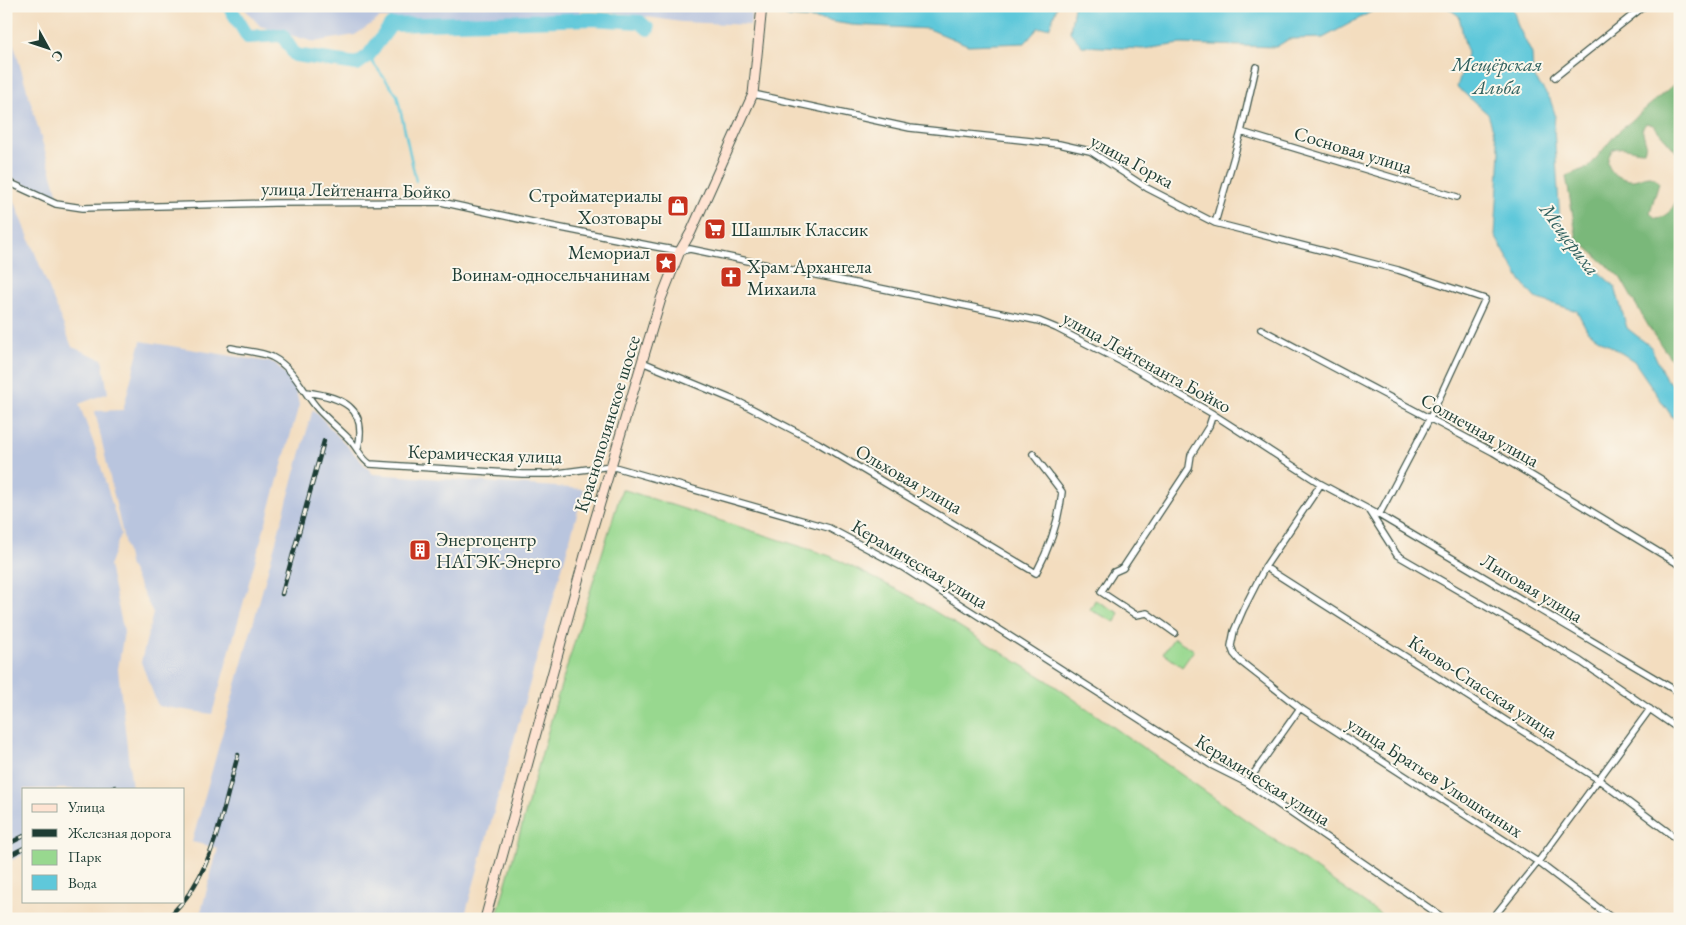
<svg xmlns="http://www.w3.org/2000/svg" width="1686" height="925" font-family="'EB Garamond',serif">
  <rect width="100%" height="100%" fill="#fbf7ec"/>
  <filter id="ink" filterUnits="userSpaceOnUse"><feTurbulence type="fractalNoise" baseFrequency=".02" numOctaves="2"/><feDisplacementMap in="SourceGraphic" scale="10" xChannelSelector="R" yChannelSelector="G"/><feConvolveMatrix kernelMatrix="1 2 1 2 8 2 1 2 1" color-interpolation-filters="sRGB"/></filter>
  <filter id="wash" filterUnits="userSpaceOnUse"><feTurbulence type="fractalNoise" baseFrequency=".0096" numOctaves="4" result="noise"/><feDisplacementMap in="SourceGraphic" scale="20" xChannelSelector="R" yChannelSelector="G"/><feGaussianBlur stdDeviation="1.12" result="paint"/><feColorMatrix in="noise" values="0 0 0 0 0 0 0 0 0 0 0 0 0 0 0 0 0 1.4 0 .05"/><feComposite in="paint" operator="in"/></filter>
  <g filter="url(#wash)">
    <rect width="100%" height="100%" fill="#f3ddbf"/>
    <path fill="#b9c5de" d="M242 6H753L750 25 681 22 581 7 580 18 531 23 423 18H380L355 35 314 42 260 26Z
      M6 18 59 199 6 176Z
      M6 186 9 187 72 347 102 359 108 393 79 404 95 447 121 534 109 566 124 632 118 669 132 789H24V854L6 863Z
      M141 341 275 363 295 385 299 405 212 714 158 706 141 662 153 613 130 567 95 411 123 410Z
      M313 409 373 474 584 489 464 919H199L218 848 192 842Z"/>
    <path fill="#98d88f" stroke="#5c8a62" d="M622 489 830 556 908 595 1048 681 1387 919H496L558 695Z
      M1095 600 1119 613 1115 622 1090 610Z
      M1174 638 1194 650 1182 667 1163 653Z"/>
    <path fill="#7ab87a" stroke="#4c7a57" d="M1680 79V156L1653 125 1646 123 1642 129 1646 144 1644 151C1631 151 1626 145 1613 149 1610 153 1607 159 1608 164 1610 174 1624 181 1634 180 1639 179 1644 176 1649 176 1654 176 1656 179 1659 182L1650 212 1655 218C1670 218 1676 203 1680 190V371L1653 334 1620 277 1577 239 1566 176 1589 167 1616 134Z"/>
    <path fill="#5fc8da" stroke="#3f8287" d="M783 6H1057L1050 27 1038 28 1025 43 968 45 929 29 852 25 814 19 786 17Z
      M1074 6H1382L1323 38 1289 39 1276 47 1181 44 1143 49 1082 46 1070 32Z
      M1445 6H1512L1518 26 1532 54 1533 75 1550 99 1555 114 1554 128 1561 237 1615 287 1627 328 1651 347 1666 380 1680 389V421L1673 418 1634 361 1588 332 1577 311 1535 298 1521 281 1495 236 1500 151 1488 114 1457 87 1467 54 1459 16Z"/>
    <g fill="none" stroke-linecap="round" stroke-linejoin="round">
      <path stroke="#5fc8da" stroke-width="2.5" d="M368 56 397 95 416 181"/>
      <path stroke="#5fc8da" stroke-width="14" d="M229 6 248 37 282 35 295 55 357 64 368 56 391 25 591 19 640 22 648 29"/>
    </g>
  </g>
  <g filter="url(#ink)">
    <g fill="none" stroke-linecap="round" stroke-linejoin="round">
      <g stroke="#3f5549" stroke-width="8">
        <path id="street" d="M1555 77 1644 6
          M753 94 910 128 1059 144 1090 151 1147 188 1215 223 1398 270 1485 299 1430 418 1379 515
          M1241 132 1457 197
          M6 181 56 204 83 208 274 203 441 202 551 226 657 247 680 251 690 249 1039 321 1056 328 1132 367 1213 414 1321 484 1379 515 1680 693
          M1215 223 1241 132 1256 67
          M1261 329 1493 452 1680 565
          M231 348C244 351 261 352 272 357 295 369 302 391 318 409 327 419 338 428 348 438 357 446 360 458 370 464L522 474H550L611 466 829 528 902 567 1211 765 1247 783 1445 919
          M642 362 741 403 818 443 1036 573C1050 547 1059 521 1062 492L1033 454
          M306 392C342 397 368 407 358 448
          M1321 484 1265 567 1243 610 1234 631 1231 646 1234 654 1240 661 1300 708 1538 862 1613 919
          M1369 511 1397 555 1580 661 1680 730
          M1265 567 1599 780 1680 841
          M1175 633 1147 613 1136 615 1101 592 1114 572 1123 568 1189 468 1191 455 1209 426 1213 414
          M1247 783 1300 708
          M1492 919 1538 862 1650 709"/>
      </g>
      <g stroke="#3f5549" stroke-width="11">
        <path id="secondary" d="M485 919 590 537 642 362 661 299 680 251 691 232 753 94 762 6"/>
      </g>
      <use href="#street" stroke="#fff" stroke-width="5.5"/>
      <use href="#secondary" stroke="#fee3d2" stroke-width="9"/>
      <g stroke="#1f3d34" stroke-width="4.5">
        <path id="rail" d="M282 594 324 441
          M112 789 115 787
          M6 845 24 836
          M6 857 24 848
          M167 919C177 908 187 899 194 886 217 850 226 797 238 755"/>
      </g>
      <use href="#rail" stroke="#fbf7ec" stroke-width="2.5" stroke-dasharray="8" stroke-linecap="butt"/>
    </g>
  </g>
  <defs>
    <g id="shop-square" transform="scale(1.125)"><rect x="-9" y="-9" width="18" height="18" rx="4" fill="#c8321e" stroke="#fbf7ec"/><path d="M-5-2.5h2.3a2.7 3.5 0 0 1 5.4 0H5L5.5 6h-11ZM-1.5-2.5h3a1.5 2.3 0 0 0-3 0Z" fill="#fff"/></g>
    <g id="supermarket-square" transform="scale(1.125)"><rect x="-9" y="-9" width="18" height="18" rx="4" fill="#c8321e" stroke="#fbf7ec"/><path d="M-6-5.5h2.5l.6 2H6L4.5 2H-2.5L-4.4-4H-6ZM-1.5 3.2a1.3 1.3 0 1 0 .1 0ZM3 3.2a1.3 1.3 0 1 0 .1 0Z" fill="#fff"/></g>
    <g id="sight-square" transform="scale(1.125)"><rect x="-9" y="-9" width="18" height="18" rx="4" fill="#c8321e" stroke="#fbf7ec"/><path d="M0-6L1.8-2.2L6-1.7L2.9 1.2L3.7 5.4L0 3.3L-3.7 5.4L-2.9 1.2L-6-1.7L-1.8-2.2Z" fill="#fff"/></g>
    <g id="church-square" transform="scale(1.125)"><rect x="-9" y="-9" width="18" height="18" rx="4" fill="#c8321e" stroke="#fbf7ec"/><path d="M-1.2-6h2.4v3.5h3.3v2.4h-3.3V6h-2.4V-.1h-3.3v-2.4h3.3Z" fill="#fff"/></g>
    <g id="building-square" transform="scale(1.125)"><rect x="-9" y="-9" width="18" height="18" rx="4" fill="#c8321e" stroke="#fbf7ec"/><path d="M-4-6H4V6H1V3H-1V6H-4ZM-2.5-4.3h1.7v1.8h-1.7ZM.8-4.3h1.7v1.8H.8ZM-2.5-1h1.7V.8h-1.7ZM.8-1h1.7V.8H.8Z" fill="#fff"/></g>
  </defs>
  <g fill-rule="evenodd">
    <use href="#shop-square" x="678" y="206"/>
    <use href="#supermarket-square" x="715" y="229"/>
    <use href="#sight-square" x="666" y="263"/>
    <use href="#church-square" x="731" y="277"/>
    <use href="#building-square" x="420" y="550"/>
  </g>
  <g text-anchor="middle" dominant-baseline="central" stroke-width="4" stroke-linejoin="round" paint-order="stroke">
    <g font-size="19" fill="#1f3d34" stroke="#fbf7ec">
      <text transform="translate(1353 150) rotate(17)">Сосновая улица</text>
      <text transform="translate(1132 161) rotate(29)">улица Горка</text>
      <text transform="translate(356 190) rotate(1)">улица Лейтенанта Бойко</text>
      <text transform="translate(1147 362) rotate(29)">улица Лейтенанта Бойко</text>
      <text transform="translate(607 424) rotate(-73)">Краснополянское шоссе</text>
      <text transform="translate(1480 430) rotate(29)">Солнечная улица</text>
      <text transform="translate(485 454) rotate(2)">Керамическая улица</text>
      <text transform="translate(909 479) rotate(30)">Ольховая улица</text>
      <text transform="translate(920 564) rotate(31)">Керамическая улица</text>
      <text transform="translate(1532 588) rotate(31)">Липовая улица</text>
      <text transform="translate(1483 687) rotate(33)">Киово-Спасская улица</text>
      <text transform="translate(1435 777) rotate(33)">улица Братьев Улюшкиных</text>
      <text transform="translate(1263 780) rotate(32)">Керамическая улица</text>
    </g>
    <g font-size="19" fill="#1f3d34" stroke="#fbf7ec" text-anchor="start">
      <text x="662" y="195" text-anchor="end">Стройматериалы<tspan x="662" dy="22">Хозтовары</tspan></text>
      <text x="731" y="229">Шашлык Классик</text>
      <text x="650" y="252" text-anchor="end">Мемориал<tspan x="650" dy="22">Воинам-односельчанинам</tspan></text>
      <text x="747" y="266">Храм Архангела<tspan x="747" dy="22">Михаила</tspan></text>
      <text x="436" y="539">Энергоцентр<tspan x="436" dy="22">НАТЭК-Энерго</tspan></text>
    </g>
    <g font-size="20" font-style="italic" fill="#2f605e" stroke="#fbf7ec">
      <text x="1497" y="64">Мещёрская<tspan x="1497" dy="23">Альба</tspan></text>
      <text transform="translate(1570 239) rotate(53)">Мещериха</text>
    </g>
  </g>
  <rect width="1686" height="925" fill="none" stroke="#fbf7ec" stroke-width="25"/>
  <rect x="22" y="788" width="162" height="115" fill="#fbf7ec" stroke="#a3ada2"/>
  <rect x="32" y="804" width="25" height="8" fill="#fee3d2" stroke="#a3ada2"/>
  <text x="68" y="812" font-size="15" fill="#1f3d34">Улица</text>
  <rect x="32" y="829" width="25" height="8" fill="#1f3d34" stroke="#a3ada2"/>
  <text x="68" y="838" font-size="15" fill="#1f3d34">Железная дорога</text>
  <rect x="32" y="850" width="25" height="15" fill="#98d88f" stroke="#a3ada2"/>
  <text x="68" y="862" font-size="15" fill="#1f3d34">Парк</text>
  <rect x="32" y="875" width="25" height="15" fill="#5fc8da" stroke="#a3ada2"/>
  <text x="68" y="888" font-size="15" fill="#1f3d34">Вода</text>
  <g transform="translate(48 48) rotate(130)" stroke="#fbf7ec" stroke-width="4" paint-order="stroke">
  <path d="M0-4L9 19L0 12L-9 19Z" fill="#1f3d34"/>
  <text y="-8" font-size="14" font-weight="bold" text-anchor="middle" fill="#1f3d34">С</text>
  </g>
</svg>
